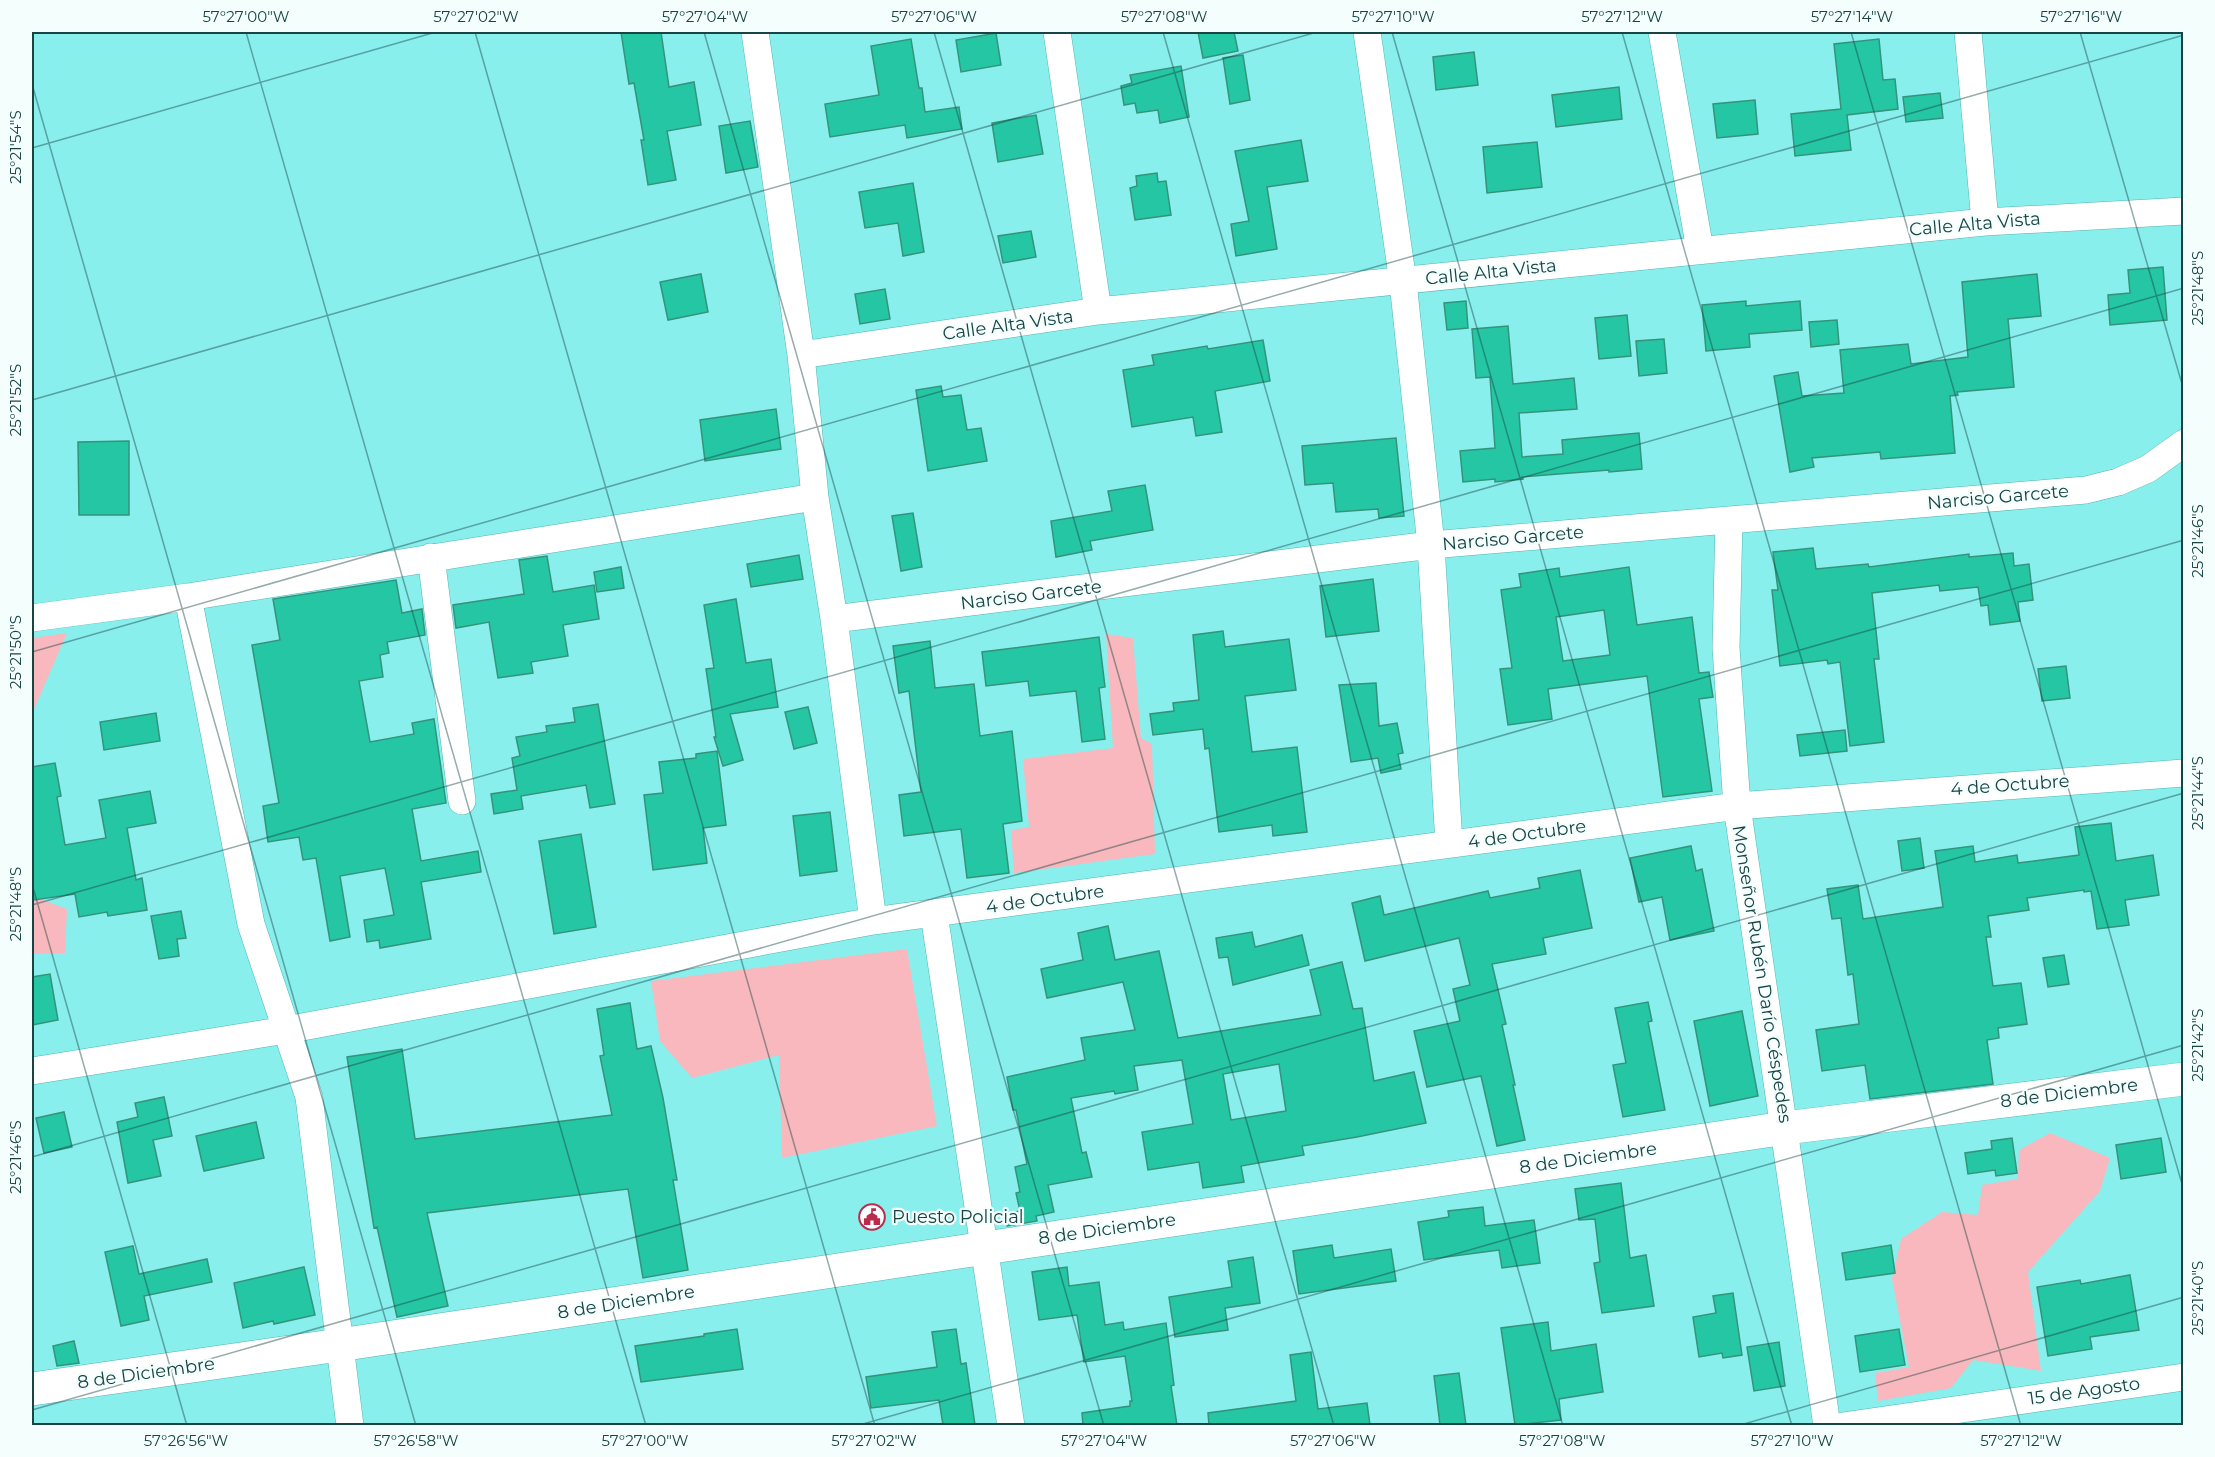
<svg xmlns="http://www.w3.org/2000/svg" width="2215" height="1457" font-family="Montserrat,sans-serif">
  <rect width="100%" height="100%" fill="#89efed"/>
  <path fill="#f9b8bd" d="M67 633 32 714V638Z
    M1106 634 1133 638 1141 738 1152 744 1155 854 1014 873 1011 830 1029 827 1023 759 1113 748Z
    M32 896 67 909 65 953 32 954Z
    M907 949 937 1126 782 1158 779 1055 692 1078 660 1041 651 981Z
    M2050 1133 2110 1158 2100 1191 2028 1272 2041 1371 1973 1360 1951 1388 1878 1401 1875 1373 1909 1367 1892 1279 1901 1239 1942 1212 1978 1215 1982 1185 2018 1179 2019 1150Z"/>
  <path fill="#25c6a4" stroke="#34937c" stroke-width="1.5" fill-rule="evenodd" d="M621 32H661L669 87 694 82 701 125 667 131 676 180 648 185 641 140H644L634 83 629 84Z
    M1198 32H1234L1238 51 1203 58Z
    M996 33 1001 65 961 72 956 40Z
    M911 39 919 88H922L925 112 959 107 962 129 907 138 905 125 830 137 825 104 879 95 871 46Z
    M1879 39 1883 80 1895 79 1898 109 1847 115 1851 150 1795 156 1791 114 1841 109 1834 44Z
    M1474 52 1478 85 1436 90 1433 57Z
    M1243 55 1250 100 1230 104 1223 58Z
    M1181 66 1189 117 1160 123 1158 110 1137 113 1135 103 1124 105 1121 86 1132 83 1130 75Z
    M1619 87 1622 119 1556 127 1552 95Z
    M1940 93 1943 118 1906 122 1903 97Z
    M1755 100 1758 134 1717 138 1713 104Z
    M1036 115 1043 154 998 162 992 123Z
    M750 121 758 167 726 173 719 126Z
    M1301 140 1308 181 1267 187 1277 249 1236 256 1231 224 1249 221 1235 151Z
    M1537 142 1542 187 1487 193 1483 147Z
    M1157 173 1158 182 1166 181 1171 215 1135 220 1130 188 1137 186 1136 176Z
    M913 183 924 252 903 256 898 223 865 228 859 192Z
    M1031 231 1036 257 1003 263 998 236Z
    M2163 267 2167 320 2110 325 2108 295 2130 293 2128 270Z
    M701 274 708 312 668 320 660 282Z
    M2037 274 2041 316 2008 319 2014 387 1957 392 1958 395 1950 396 1955 453 1881 459 1880 452 1812 458 1814 467 1790 472 1774 376 1798 372 1802 396 1844 393 1840 350 1908 344 1911 364 1968 357 1962 282Z
    M885 289 890 319 860 324 855 294Z
    M1466 301 1468 328 1447 330 1444 303Z
    M1746 301V306L1800 301 1802 330 1749 334 1750 347 1706 351 1702 305Z
    M1627 315 1631 356 1599 359 1595 318Z
    M1837 320 1839 344 1811 347 1809 322Z
    M1508 326 1513 384 1574 378 1577 409 1519 413 1522 457 1563 454 1562 440 1639 433 1642 469 1609 472V470L1522 477 1523 479 1495 482V479L1463 482 1460 451 1495 448 1490 377 1476 378 1472 329Z
    M1664 339 1667 373 1639 376 1636 341Z
    M1263 340 1270 381 1215 391 1222 432 1196 436 1193 417 1132 427 1123 370 1154 365 1152 355 1207 346 1208 349Z
    M941 386 943 397 961 395 967 430 981 428 987 461 928 471 916 390Z
    M776 409 781 449 705 461 700 420Z
    M1396 438 1404 516 1379 518 1378 509 1336 512 1333 483 1305 485 1302 446Z
    M129 441V515H79L78 442Z
    M1145 485 1153 530 1090 541 1092 550 1056 557 1051 521 1112 511 1108 491Z
    M913 513 922 567 901 571 892 516Z
    M1813 548 1816 569 1868 564 1869 567 1969 554V557L2013 553 2014 566 2029 564 2033 600 2018 602 2020 621 1990 625 1988 605 1981 606 1978 587 1940 591 1939 585 1872 593 1879 659H1874L1884 742 1850 746 1840 662 1828 664 1827 660 1780 666 1772 590H1778L1773 552Z
    M799 555 803 579 751 587 747 564Z
    M547 556 553 592 594 585 599 619 563 625 568 656 531 662 533 673 498 678 489 622 456 628 453 605 524 594 519 560Z
    M621 567 624 588 597 592 594 572Z
    M1629 567 1637 625 1692 617 1699 673 1709 672 1713 697 1699 699 1712 791 1663 797 1647 676 1548 689 1552 719 1508 725 1500 669 1512 668 1501 590 1521 587 1519 574 1559 568 1560 577ZM1604 610 1610 655 1563 661 1556 617Z
    M1373 579 1379 631 1326 637 1320 586Z
    M396 580 402 613 422 609 425 635 387 642 389 653 380 655 383 677 359 681 370 742 414 734 412 723 434 719 446 803 412 809 421 861 478 851 481 872 421 882 431 939 380 948 379 940 367 942 364 920 394 915 385 868 340 876 350 937 330 941 316 858 303 860 299 837 268 842 263 806 279 803 252 645 280 640 273 599Z
    M736 599 746 663 771 659 778 707 730 714 743 760 723 766 714 737H716L706 669 714 668 704 605Z
    M1223 631 1225 647 1289 639 1296 690 1245 696 1252 752 1297 747 1307 832 1273 836 1272 825 1219 832 1209 748 1205 749 1203 729 1153 735 1150 714 1174 711 1173 703 1199 700 1193 635Z
    M1099 637 1105 687 1099 688 1105 739 1082 742 1076 691 1030 696 1028 681 986 686 982 652Z
    M930 641 935 688 974 684 980 736 1012 731 1022 821 1003 824 1009 873 967 878 961 829 904 836 899 795 921 792 909 691 899 693 893 646Z
    M2066 666 2070 698 2042 701 2038 669Z
    M1376 683 1379 726 1397 723 1403 753 1398 754 1401 769 1381 773 1378 758 1351 762 1339 685Z
    M598 704 615 804 590 808 586 785 521 796 523 809 494 814 491 794 517 790 512 758 520 756 516 737 547 732 546 726 575 722 573 708Z
    M808 707 817 743 794 749 785 712Z
    M156 713 160 741 104 750 100 722Z
    M1845 730 1847 751 1800 756 1797 735Z
    M717 751 726 825 703 828 707 863 653 870 644 795 663 793 659 762 696 758V754Z
    M55 763 61 796 57 797 65 845 106 838 99 800 150 791 156 823 127 828 136 880 142 878 147 910 108 916 107 912 79 917 75 894 34 900 32 885V767Z
    M830 812 837 871 800 876 793 816Z
    M2111 823 2116 861 2153 855 2159 895 2125 900 2129 925 2097 929 2091 891 2084 892V890L2027 898 2029 910 1988 916 1991 937H1986L1993 986 2021 983 2027 1024 1998 1028 1999 1038 1987 1040 1993 1084 1870 1099 1865 1065 1822 1071 1816 1030 1859 1024 1853 974 1848 975 1841 918 1832 919 1827 889 1858 885 1863 919 1943 907 1935 851 1973 846 1975 862 2017 855 2018 863 2079 855 2075 827Z
    M581 834 596 927 554 934 539 841Z
    M1920 838 1924 868 1902 871 1898 841Z
    M1691 846 1696 871 1702 869 1714 931 1670 940 1662 897 1639 902 1630 858Z
    M1580 870 1592 928 1543 938 1546 954 1492 964 1506 1024 1502 1025 1515 1085H1513L1525 1140 1497 1146 1481 1076 1427 1087 1414 1031 1460 1021 1453 989 1470 985 1459 938 1365 961 1352 903 1380 896 1384 915 1488 891 1490 898 1540 888 1538 878Z
    M181 911 186 938 177 939 179 956 159 959 151 916Z
    M1108 926 1115 960 1159 951 1178 1038 1321 1015 1310 970 1342 962 1353 1009 1362 1008 1374 1081 1414 1072 1426 1123 1357 1137 1302 1146 1304 1155 1241 1166 1244 1182 1203 1188 1199 1162 1148 1170 1142 1132 1193 1124 1182 1060 1134 1066 1138 1090 1115 1094 1114 1091 1071 1098 1082 1153 1086 1152 1092 1177 1048 1185 1054 1212 1036 1216 1037 1221 1007 1226 1005 1214 1020 1211 1016 1193 1020 1192 1015 1167 1027 1164 1016 1110H1013L1007 1077 1085 1060 1081 1038 1135 1030 1123 982 1047 998 1041 969 1083 960 1078 933ZM1279 1064 1286 1111 1231 1120 1223 1074Z
    M1252 932 1255 947 1302 935 1309 965 1233 985 1228 957 1219 958 1216 938Z
    M2064 955 2069 984 2048 987 2043 958Z
    M50 974 58 1020 32 1025V977Z
    M1648 1002 1652 1021 1648 1022 1665 1110 1623 1117 1613 1065 1626 1063 1615 1008Z
    M630 1003 637 1049 651 1046 663 1098 677 1180H673L688 1270 643 1278 628 1189 427 1213 448 1306 397 1317 377 1227 374 1228 347 1057 402 1049 415 1139 612 1115 600 1056 604 1055 597 1009Z
    M1742 1011 1758 1096 1710 1106 1694 1021Z
    M164 1097 172 1136 153 1140 161 1176 128 1183 117 1122 138 1117 135 1103Z
    M64 1112 72 1147 44 1153 36 1118Z
    M256 1122 264 1158 204 1171 196 1136Z
    M2012 1138 2017 1173 1996 1176 1995 1170 1968 1174 1965 1153 1992 1149 1991 1141Z
    M2161 1138 2166 1172 2121 1179 2116 1145Z
    M1621 1183 1630 1258 1646 1255 1654 1306 1602 1313 1594 1263 1600 1262 1595 1219 1579 1220 1575 1189Z
    M1483 1207 1485 1226 1534 1220 1540 1263 1502 1268 1499 1250 1424 1260 1418 1222 1449 1217 1448 1211Z
    M1332 1245 1334 1258 1391 1249 1396 1281 1299 1294 1293 1251Z
    M1891 1245 1895 1273 1846 1280 1842 1253Z
    M133 1246 139 1274 207 1259 212 1282 144 1296 149 1320 121 1326 105 1252Z
    M1253 1257 1260 1303 1225 1308 1228 1330 1175 1337 1169 1297 1232 1287 1228 1261Z
    M304 1267 315 1315 274 1324 273 1321 243 1328 234 1283Z
    M1067 1267 1069 1286 1099 1282 1105 1325 1123 1322 1124 1330 1166 1323 1174 1385 1171 1386 1177 1425H1083L1082 1413 1130 1406V1401H1132L1125 1356 1084 1362 1077 1315 1039 1320 1032 1272Z
    M2130 1275 2139 1330 2090 1337 2092 1349 2048 1356 2037 1287 2080 1280 2081 1284Z
    M1733 1293 1742 1355 1723 1358 1722 1353 1699 1357 1693 1317 1716 1313 1713 1296Z
    M1548 1322 1551 1351 1596 1344 1603 1392 1559 1399 1561 1420 1515 1425 1501 1328Z
    M737 1329 743 1369 641 1382 635 1346 704 1336V1334Z
    M956 1329 961 1364 966 1363 975 1425H943L939 1400 871 1408 866 1377 937 1367 932 1332Z
    M1899 1329 1905 1365 1860 1372 1855 1336Z
    M74 1341 79 1363 57 1366 53 1346Z
    M1779 1342 1785 1386 1754 1391 1747 1347Z
    M1311 1352 1318 1409 1367 1403 1370 1425H1209L1208 1413 1296 1401 1290 1355Z
    M1459 1373 1466 1425H1440L1434 1376Z"/>
  <g fill="none" stroke-linecap="round" stroke-linejoin="round">
    <g stroke="#4eb6b5" stroke-width="28">
      <path id="street" d="M755 32 801 355 815 497 834 619 873 921
        M1057 32 1098 311
        M1367 32 1403 282 1431 545 1449 844
        M1662 32 1700 250
        M1968 32 1985 222
        M801 355 1098 311 1985 222 2184 211
        M1729 520 1726 648 1737 806 1827 1426
        M431 557 462 801
        M188 597 251 924 309 1097 350 1426
        M32 618 188 597 815 497
        M834 619 1431 545 2086 490 2118 482 2148 469 2184 443
        M934 914 1011 1426
        M32 1071 286 1030 873 921 1737 806 2184 773
        M1843 1426 2184 1377"/>
    </g>
    <g stroke="#4eb6b5" stroke-width="34">
      <path id="secondary" d="M32 1389 339 1345 1785 1128 2184 1079"/>
    </g>
    <use href="#street" stroke="#fff" stroke-width="27"/>
    <use href="#secondary" stroke="#fff" stroke-width="33"/>
  </g>
  <path fill="none" stroke="#184444" stroke-width="1.5" stroke-opacity="0.45" d="M246 32 646 1426M475 32 875 1426M704 32 1104 1426M934 32 1334 1426M1163 32 1563 1426M1392 32 1792 1426M1622 32 2021 1426M1851 32 2184 1191M2080 32 2184 391M32 84 416 1426M32 148 436 32M32 400 1317 32M32 652 2184 35M32 884 187 1426M32 905 2184 288M32 1157 2184 540M32 1410 2184 793M856 1426 2184 1045M1737 1426 2184 1297"/>
  <defs>
    <g id="civic-ring" transform="scale(1.35)"><circle r="9.5" fill="#f4fefd" stroke="#bc2b4b" stroke-width="1.5"/><path d="M-.6-6.5H3V-4.5H.6V-3L4-1V1h2V6H-6V1h2V-1L-.6-3ZM-1.2 2.5V6h2.4V2.5Z" fill="#bc2b4b"/></g>
  </defs>
  <g fill-rule="evenodd">
    <use href="#civic-ring" x="872" y="1217"/>
  </g>
  <g text-anchor="middle" dominant-baseline="central" stroke-width="4.5" stroke-linejoin="round" paint-order="stroke">
    <g font-size="18" fill="#184444" stroke="#f4fefd">
      <text transform="translate(1975 224) rotate(-5)">Calle Alta Vista</text>
      <text transform="translate(1491 272) rotate(-6)">Calle Alta Vista</text>
      <text transform="translate(1008 325) rotate(-8)">Calle Alta Vista</text>
      <text transform="translate(1998 497) rotate(-5)">Narciso Garcete</text>
      <text transform="translate(1513 538) rotate(-5)">Narciso Garcete</text>
      <text transform="translate(1031 595) rotate(-7)">Narciso Garcete</text>
      <text transform="translate(2010 785) rotate(-4)">4 de Octubre</text>
      <text transform="translate(1527 834) rotate(-8)">4 de Octubre</text>
      <text transform="translate(1045 899) rotate(-8)">4 de Octubre</text>
      <text transform="translate(1762 974) rotate(81)">Monseñor Rubén Darío Céspedes</text>
      <text transform="translate(2069 1093) rotate(-7)">8 de Diciembre</text>
      <text transform="translate(1588 1158) rotate(-8)">8 de Diciembre</text>
      <text transform="translate(1107 1229) rotate(-8)">8 de Diciembre</text>
      <text transform="translate(626 1302) rotate(-9)">8 de Diciembre</text>
      <text transform="translate(146 1373) rotate(-8)">8 de Diciembre</text>
      <text transform="translate(2084 1391) rotate(-8)">15 de Agosto</text>
    </g>
    <g font-size="18" fill="#184444" stroke="#f4fefd" text-anchor="start">
      <text x="892" y="1217">Puesto Policial</text>
    </g>
  </g>
  <rect width="2215" height="1457" fill="none" stroke="#f4fefd" stroke-width="66"/>
  <rect x="33" y="33" width="2149" height="1391" fill="none" stroke="#184444" stroke-width="2"/>
  <g font-size="15" text-anchor="middle" fill="#184444">
    <text x="246" y="22">57°27'00"W</text>
    <text x="476" y="22">57°27'02"W</text>
    <text x="705" y="22">57°27'04"W</text>
    <text x="934" y="22">57°27'06"W</text>
    <text x="1164" y="22">57°27'08"W</text>
    <text x="1393" y="22">57°27'10"W</text>
    <text x="1622" y="22">57°27'12"W</text>
    <text x="1852" y="22">57°27'14"W</text>
    <text x="2081" y="22">57°27'16"W</text>
    <text transform="translate(16 147) rotate(-90)" y="5">25°21'54"S</text>
    <text transform="translate(2198 288) rotate(-90)" y="5">25°21'48"S</text>
    <text transform="translate(16 400) rotate(-90)" y="5">25°21'52"S</text>
    <text transform="translate(2198 541) rotate(-90)" y="5">25°21'46"S</text>
    <text transform="translate(16 652) rotate(-90)" y="5">25°21'50"S</text>
    <text transform="translate(2198 793) rotate(-90)" y="5">25°21'44"S</text>
    <text transform="translate(16 904) rotate(-90)" y="5">25°21'48"S</text>
    <text transform="translate(2198 1045) rotate(-90)" y="5">25°21'42"S</text>
    <text transform="translate(16 1157) rotate(-90)" y="5">25°21'46"S</text>
    <text transform="translate(2198 1298) rotate(-90)" y="5">25°21'40"S</text>
    <text x="186" y="1446">57°26'56"W</text>
    <text x="416" y="1446">57°26'58"W</text>
    <text x="645" y="1446">57°27'00"W</text>
    <text x="874" y="1446">57°27'02"W</text>
    <text x="1104" y="1446">57°27'04"W</text>
    <text x="1333" y="1446">57°27'06"W</text>
    <text x="1562" y="1446">57°27'08"W</text>
    <text x="1792" y="1446">57°27'10"W</text>
    <text x="2021" y="1446">57°27'12"W</text>
  </g>
</svg>
